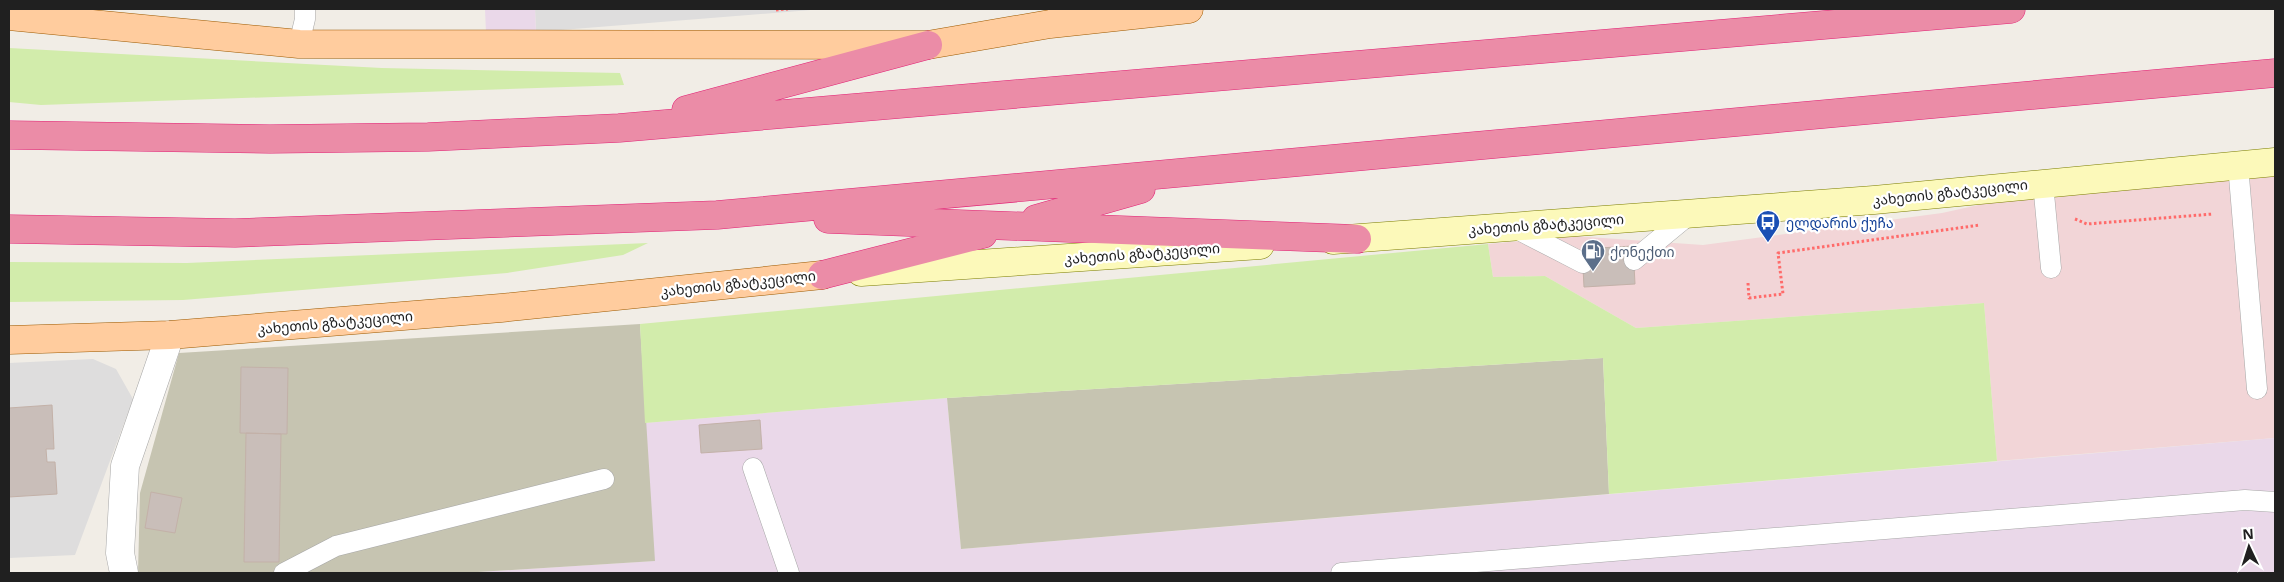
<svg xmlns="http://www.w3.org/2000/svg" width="2284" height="582" font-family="'Noto Sans','Noto Sans Georgian',sans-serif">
  <rect width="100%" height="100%" fill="#f1ede6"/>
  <path fill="#dedddd" d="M535 9H823L536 32Z
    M93 359 116 369 133 399 75 555 9 558V363Z"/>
  <path fill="#f2d5d7" d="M2275 170V438L1997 461 1984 303 1636 328 1545 276 1493 277 1488 244 1574 236 1703 245 1942 213 2056 188Z"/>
  <path fill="#ead8e9" d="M485 9H535L536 32 486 33Z
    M947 398 961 549 2275 438V573H462L654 561 645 423Z"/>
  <path fill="#c6c4b1" d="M640 324 655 561 462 573H138L140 493 179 353Z
    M1603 358 1609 494 961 549 947 398Z"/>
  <path fill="#d2ecab" d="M9 48 382 68 620 73 624 85 41 105 9 102Z
    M648 243 623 255 507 273 183 300 9 302V262L187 263Z
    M1488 244 1493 277 1545 276 1636 328 1984 303 1997 461 1609 494 1603 358 947 398 645 423 640 324Z"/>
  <path fill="#c9beb9" stroke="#c3b1a8" d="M1633 246 1635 284 1584 287 1582 249Z
    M241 367 288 368 287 434 240 433Z
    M52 405 54 449H46L47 462H55L57 494 9 497V408Z
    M760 420 762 449 701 453 699 425Z
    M246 433 281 434 279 562H244Z
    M151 492 182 498 175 533 145 528Z"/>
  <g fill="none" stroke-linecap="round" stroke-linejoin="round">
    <g stroke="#a7a7a7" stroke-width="21">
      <path id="lane" d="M299 44 305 19V9
        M2238 165 2257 389
        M2043 183 2051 268
        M1513 227 1583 263
        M1634 260 1691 213
        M753 468 789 573
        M284 573 336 546 604 479
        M1341 573 2245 500 2275 502"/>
    </g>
    <g stroke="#a7a7a7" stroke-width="29">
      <path id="street" d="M124 573 120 553 125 466 170 335"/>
    </g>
    <g stroke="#7c7e01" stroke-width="29">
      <path id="secondary" d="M1333 240 1874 200 2275 162
        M861 272 1260 245"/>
    </g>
    <g stroke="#9d5a00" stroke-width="29">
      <path id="primary" d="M9 16 299 44 928 45 1050 24 1189 9
        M9 340 170 335 501 308 822 275"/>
    </g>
    <g stroke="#e22175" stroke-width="29">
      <path id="highway" d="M686 110 928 45
        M9 135 270 139 428 137 619 128 2011 9
        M828 219 1357 239
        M1036 219 1141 189
        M9 229 235 233 717 215 2275 73
        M822 275 983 234"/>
    </g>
    <path stroke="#ff6b6a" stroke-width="3" stroke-dasharray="2.5 2.5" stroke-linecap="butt" d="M776 10 788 9
      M2075 219 2087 224 2213 214
      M1748 283 1749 298 1783 294 1778 253 1980 225"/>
    <use href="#lane" stroke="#fff" stroke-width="20"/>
    <use href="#street" stroke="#fff" stroke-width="28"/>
    <use href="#secondary" stroke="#fcf9ba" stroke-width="28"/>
    <use href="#primary" stroke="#ffcc9e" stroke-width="28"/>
    <use href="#highway" stroke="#eb8ca7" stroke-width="28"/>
  </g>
  <defs>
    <g id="bus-pin" transform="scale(1.25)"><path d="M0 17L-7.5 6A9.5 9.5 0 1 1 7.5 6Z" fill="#1a4fb4" stroke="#fff"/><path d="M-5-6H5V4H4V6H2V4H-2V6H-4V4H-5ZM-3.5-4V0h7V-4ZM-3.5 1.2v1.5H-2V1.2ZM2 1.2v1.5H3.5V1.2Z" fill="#fff"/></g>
    <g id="fuel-pin" transform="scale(1.25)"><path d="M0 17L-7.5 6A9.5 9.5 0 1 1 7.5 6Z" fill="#5c6f8a" stroke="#fff"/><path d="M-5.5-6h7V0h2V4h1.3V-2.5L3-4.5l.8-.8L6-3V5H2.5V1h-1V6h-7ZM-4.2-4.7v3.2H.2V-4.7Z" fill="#fff"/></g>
  </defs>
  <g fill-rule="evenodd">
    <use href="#bus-pin" x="1768" y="222"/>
    <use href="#fuel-pin" x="1593" y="251"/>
  </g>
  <g text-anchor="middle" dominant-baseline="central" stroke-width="4.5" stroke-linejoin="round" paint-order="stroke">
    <g font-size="14" fill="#202020" stroke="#fff">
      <text transform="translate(1950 192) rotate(-6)">კახეთის გზატკეცილი</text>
      <text transform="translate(1546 224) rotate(-4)">კახეთის გზატკეცილი</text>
      <text transform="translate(1142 253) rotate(-4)">კახეთის გზატკეცილი</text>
      <text transform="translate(738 283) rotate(-6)">კახეთის გზატკეცილი</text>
      <text transform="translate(335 322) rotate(-5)">კახეთის გზატკეცილი</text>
    </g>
    <g font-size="14" fill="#164399" stroke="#fff" text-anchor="start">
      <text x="1786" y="222">ელდარის ქუჩა</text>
    </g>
    <g font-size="14" fill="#4e5e75" stroke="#fff" text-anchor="start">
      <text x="1610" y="251">ქონექთი</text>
    </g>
  </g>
  <rect width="2284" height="582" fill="none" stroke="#202020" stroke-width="20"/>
  <g transform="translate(2249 547) rotate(356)" stroke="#ffffff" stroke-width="4" paint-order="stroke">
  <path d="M0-4L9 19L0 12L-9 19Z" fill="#202020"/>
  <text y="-8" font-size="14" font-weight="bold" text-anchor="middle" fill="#202020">N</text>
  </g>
</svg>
